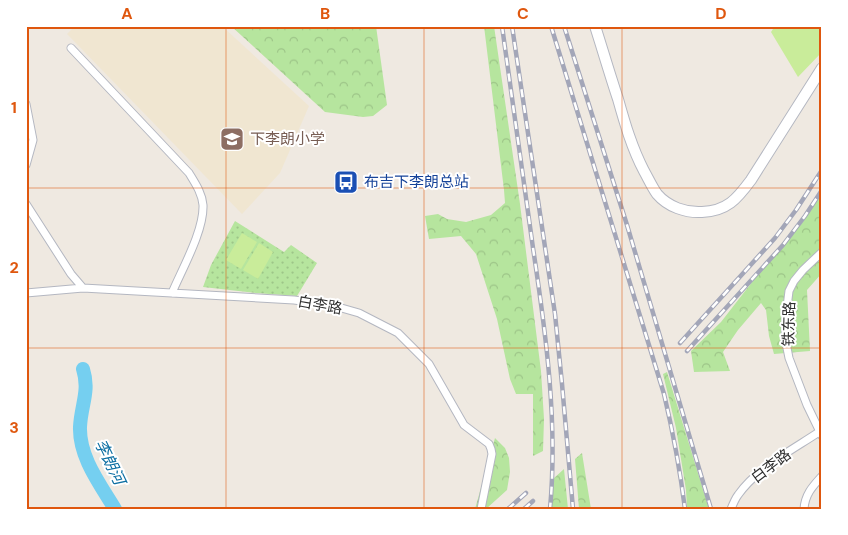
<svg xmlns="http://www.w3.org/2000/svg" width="848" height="535" font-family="'DM Sans','Noto Sans SC',sans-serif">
  <defs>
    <pattern id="forest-crowns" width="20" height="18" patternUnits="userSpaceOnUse" patternTransform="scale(1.25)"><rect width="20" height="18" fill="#b6e59e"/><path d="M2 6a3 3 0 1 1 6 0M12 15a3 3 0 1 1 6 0" fill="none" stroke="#9dc588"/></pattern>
    <pattern id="park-dots" width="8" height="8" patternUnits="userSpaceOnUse" patternTransform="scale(1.25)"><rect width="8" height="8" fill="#b6e59e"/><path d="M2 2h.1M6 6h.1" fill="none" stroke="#9dc588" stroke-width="1.8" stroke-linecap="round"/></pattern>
  </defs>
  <rect width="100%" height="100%" fill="#efe9e1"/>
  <path fill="#f0e6d1" d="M75 26H222L309 106 280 173 242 214 67 34Z"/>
  <path fill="url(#forest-crowns)" d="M231 26H376L387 105 373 116 363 117 325 112Z
    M484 26H494L520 204 541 371 544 419 543 451 533 456V394H516L510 379 497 319 476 254 461 236 429 239 425 216 438 214 447 219 466 222 491 215 505 203 504 190Z
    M822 192V273L807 290 810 351 774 354 769 336 766 310 761 303 738 330 723 352 730 371 694 372 691 351 721 322Z
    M667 372 709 509H687L686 490 676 428 663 374Z
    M495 438 505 448 509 458 510 472 507 490 486 509H475Z
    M582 453 591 509H579L575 459Z
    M564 469 568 509H551L553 479Z"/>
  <path fill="url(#park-dots)" d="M235 221 284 252 291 245 317 263 297 296 256 293 203 287 211 265Z"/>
  <path fill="#c9ec9a" d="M775 26H822V52L798 77 771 32Z
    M242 233 257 242 241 269 226 260Z
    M259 243 273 252 258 279 243 270Z"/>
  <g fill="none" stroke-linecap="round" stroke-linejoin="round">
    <path stroke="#75cff0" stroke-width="14" d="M83 369C90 391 81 405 80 427 79 457 100 484 115 509"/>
    <g stroke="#b4b7c1" stroke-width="9">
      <path id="street" d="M71 48 189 173C195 183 202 193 203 205 204 231 182 269 172 293
        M26 104 33 140 26 165
        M26 204 71 274 83 288
        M822 252 803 270 794 281 789 291 786 315 785 338 789 358 807 405 822 436
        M26 293 83 288 294 300 331 305 359 313 398 333 429 364 464 425 489 444 491 449 492 454 481 509
        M731 509C733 504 735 499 738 495 757 468 792 450 819 432
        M804 509C805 494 813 486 822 476"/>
    </g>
    <g stroke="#b4b7c1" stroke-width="12">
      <path id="secondary" d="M595 26C603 51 610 75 618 99 625 124 632 148 644 171 648 178 652 187 657 194 668 207 686 213 702 212 727 211 737 199 751 180L822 68"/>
    </g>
    <use href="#street" stroke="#fff" stroke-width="7"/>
    <use href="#secondary" stroke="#fff" stroke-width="10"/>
    <g stroke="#a3a6b8" stroke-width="4.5">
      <path id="rail" d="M502 26C512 100 523 174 533 248 546 334 558 422 550 509
        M512 26 555 314 562 384 573 509
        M551 26 664 394C673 432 680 470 685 509
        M564 26 627 225 711 509
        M680 343 775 238 796 210 822 170
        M687 351 783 245 805 216 822 190
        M508 509 526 493
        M524 509 533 501"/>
    </g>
    <use href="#rail" stroke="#fff" stroke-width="2.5" stroke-dasharray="8" stroke-linecap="butt"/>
  </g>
  <path fill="none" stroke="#df570e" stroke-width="1" stroke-opacity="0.55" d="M226 26V509M424 26V509M622 26V509M26 188H822M26 348H822"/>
  <defs>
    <g id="school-square" transform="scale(1.25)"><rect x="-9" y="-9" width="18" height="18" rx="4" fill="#8d6e63" stroke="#fff"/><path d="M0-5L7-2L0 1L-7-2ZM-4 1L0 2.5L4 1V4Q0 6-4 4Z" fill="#fff"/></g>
    <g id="bus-square" transform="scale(1.25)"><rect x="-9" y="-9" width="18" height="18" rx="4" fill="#1a4fb4" stroke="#fff"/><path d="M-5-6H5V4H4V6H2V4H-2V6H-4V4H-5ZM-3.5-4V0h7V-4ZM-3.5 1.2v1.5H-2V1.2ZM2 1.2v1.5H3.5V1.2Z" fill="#fff"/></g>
  </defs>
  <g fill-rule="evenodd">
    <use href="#school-square" x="232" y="139"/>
    <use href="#bus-square" x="346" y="182"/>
  </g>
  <g text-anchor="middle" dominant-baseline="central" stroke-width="4" stroke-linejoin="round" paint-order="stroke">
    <g font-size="15" fill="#785e54" stroke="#fff" text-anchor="start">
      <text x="250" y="139">下李朗小学</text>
    </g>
    <g font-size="15" fill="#164399" stroke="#fff" text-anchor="start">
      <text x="364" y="182">布吉下李朗总站</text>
    </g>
    <g font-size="15" fill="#2e2e2e" stroke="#fff">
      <text transform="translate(320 305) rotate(10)">白李路</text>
      <text transform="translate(789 324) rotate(-89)">铁东路</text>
      <text transform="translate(771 466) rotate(-37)">白李路</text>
    </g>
    <g font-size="16" font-style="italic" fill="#0d6fa3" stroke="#fff">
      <text transform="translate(110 462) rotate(64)">李朗河</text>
    </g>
  </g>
  <rect width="848" height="535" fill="none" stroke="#ffffff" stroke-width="55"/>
  <rect x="28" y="28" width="792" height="480" fill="none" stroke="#df570e" stroke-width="2"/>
  <g font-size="16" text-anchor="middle" font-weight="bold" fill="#df570e">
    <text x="127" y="19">A</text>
    <text x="325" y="19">B</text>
    <text x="523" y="19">C</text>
    <text x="721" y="19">D</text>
    <text x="14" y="113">1</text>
    <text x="14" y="273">2</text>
    <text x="14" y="433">3</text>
  </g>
</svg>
